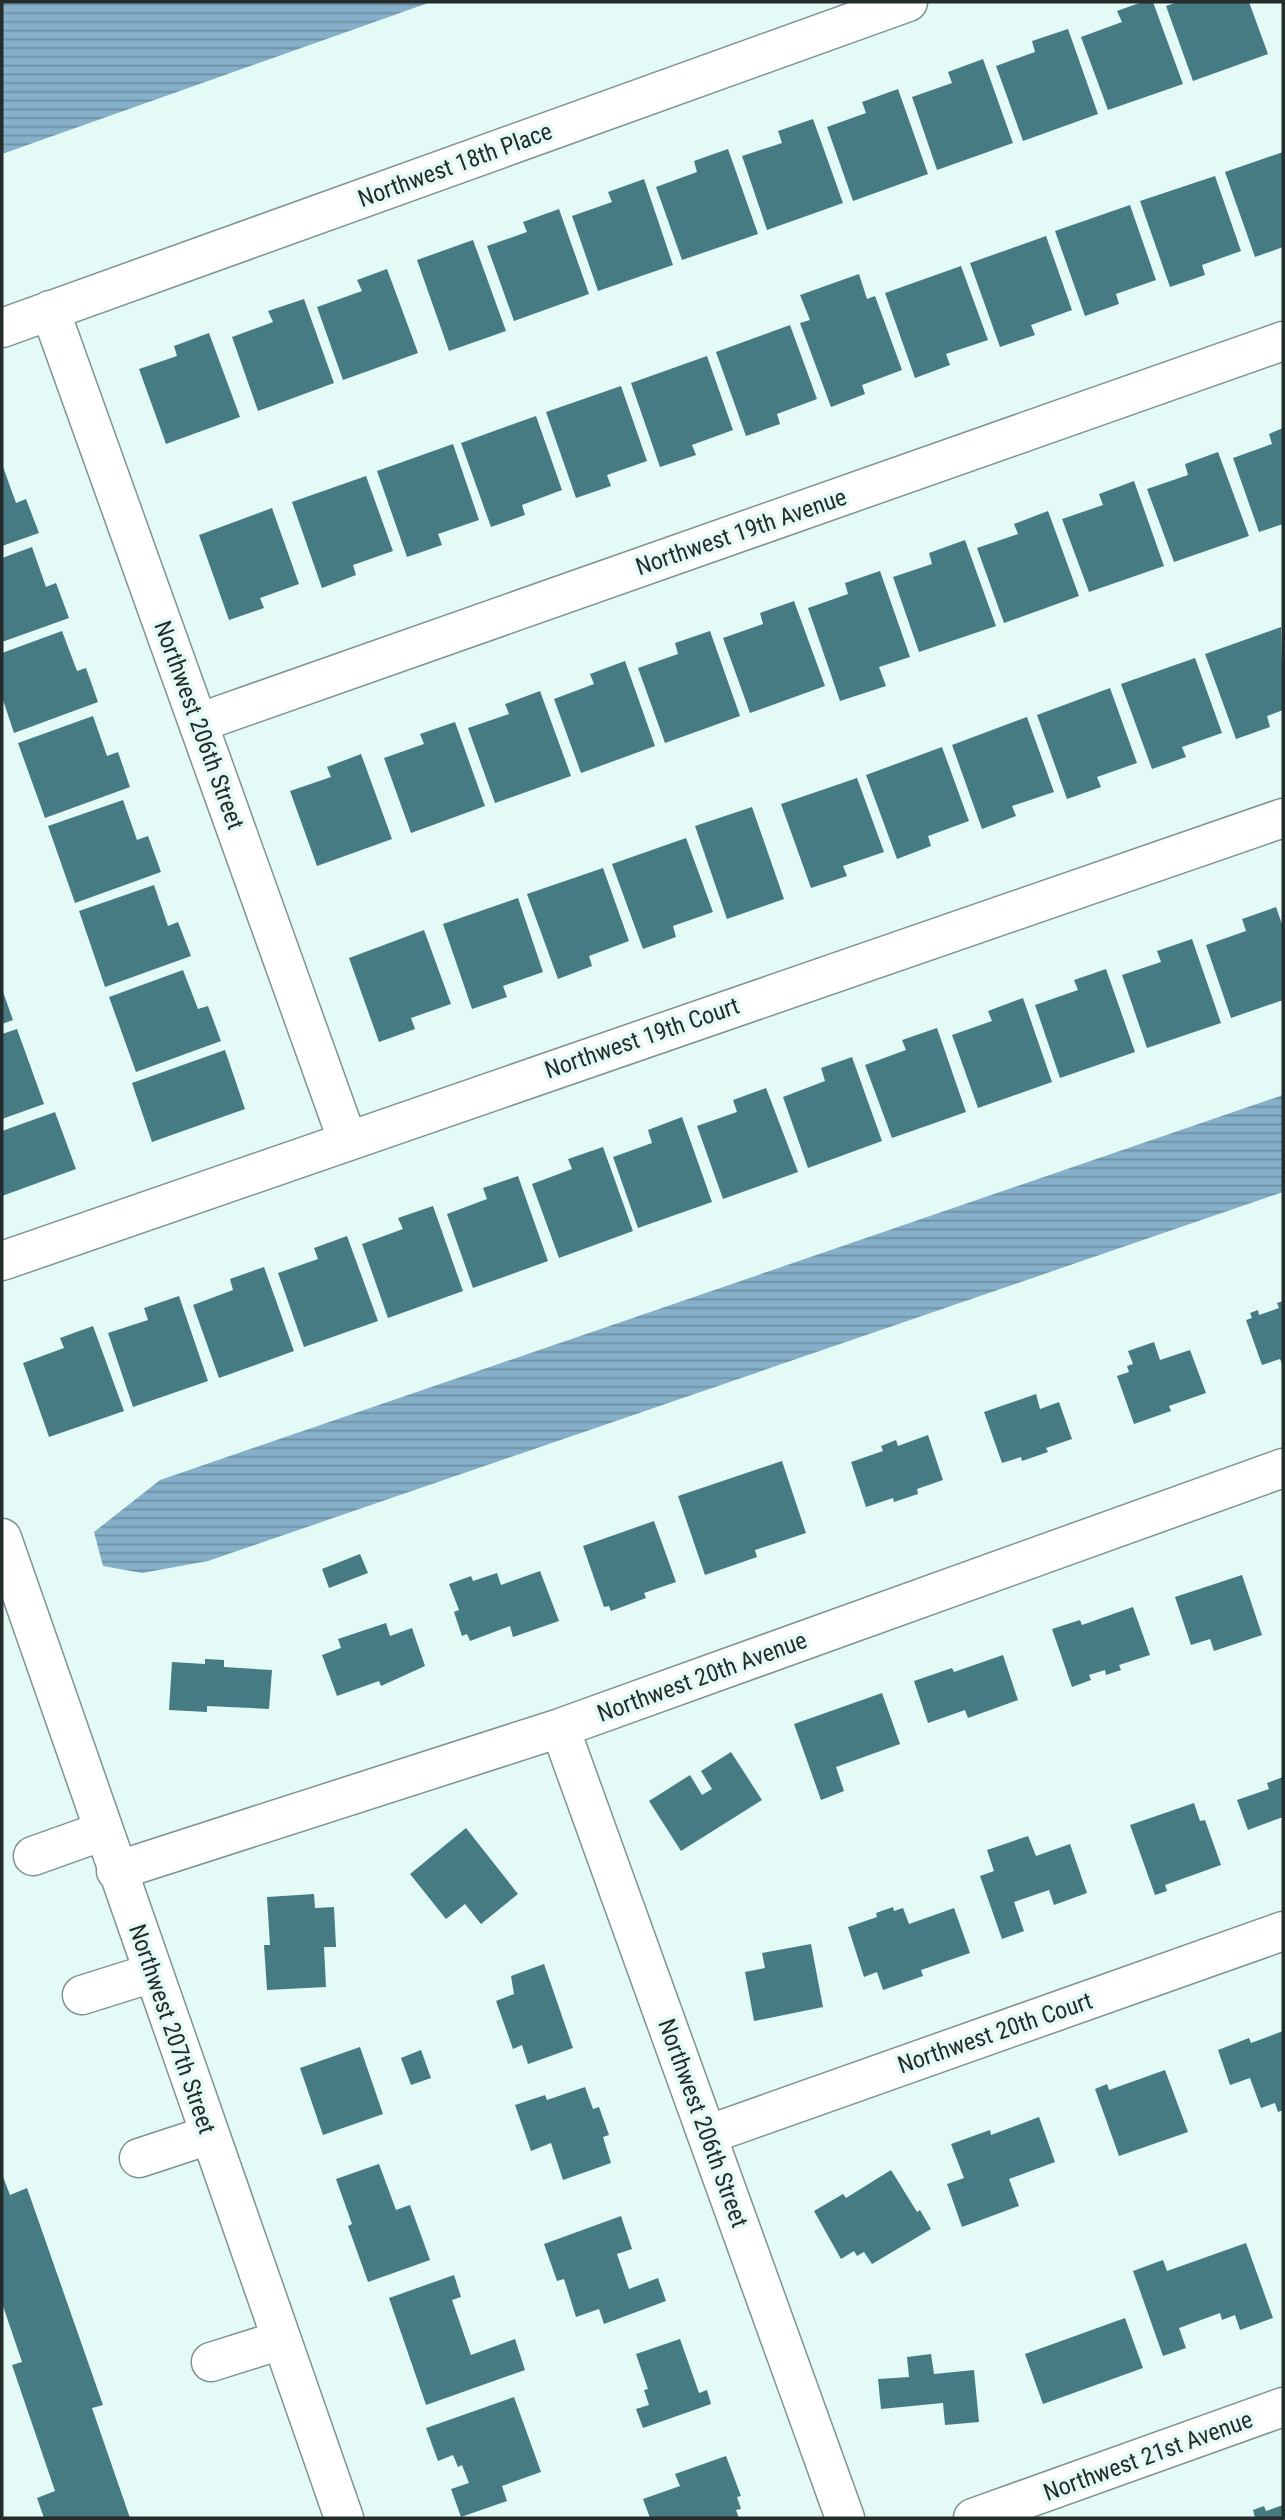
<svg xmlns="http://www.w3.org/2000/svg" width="1285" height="2520" font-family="'Roboto Condensed',sans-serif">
  <defs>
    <pattern id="water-rules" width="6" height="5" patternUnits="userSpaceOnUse" patternTransform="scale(1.75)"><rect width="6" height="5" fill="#86b0c9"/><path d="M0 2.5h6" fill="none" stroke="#6d90a3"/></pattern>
  </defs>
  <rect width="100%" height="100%" fill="#e4faf6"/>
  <path fill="url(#water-rules)" d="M2 2H431L2 154Z
    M1283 1095V1192L208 1561 142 1573 103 1566 94 1532 160 1480Z"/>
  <path fill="#477b84" d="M1142 2H1153L1183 84 1108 110 1081 37 1122 22 1117 11Z
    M1178 2H1249L1268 54 1193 81 1166 6Z
    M1068 29 1098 114 1023 141 996 66 1035 52 1032 41Z
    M983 59 1013 143 937 170 912 97 952 83 948 72Z
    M898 89 928 174 853 201 827 127 866 113 862 102Z
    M813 119 843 203 767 230 742 156 782 143 778 131Z
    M728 149 758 234 682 260 656 187 697 172 694 161Z
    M1283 152V247L1255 257 1225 172Z
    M1215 176 1241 251 1202 265 1205 275 1170 287 1140 201Z
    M644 179 673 265 598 291 572 216 612 202 608 192Z
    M1130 205 1156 280 1116 294 1119 304 1085 316 1055 231Z
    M559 209 589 294 514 321 487 246 527 232 523 222Z
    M1046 236 1072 310 1031 325 1035 335 1000 347 970 263Z
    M473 240 506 331 449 351 417 260Z
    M961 266 988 340 946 354 950 365 915 378 885 293Z
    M387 269 418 353 343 380 317 307 362 291 357 280Z
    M859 274 867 299 875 296 902 370 862 385 865 394 831 407 800 323 810 320 800 295Z
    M304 299 334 383 258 411 232 337 273 322 268 311Z
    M790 325 817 399 777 414 780 424 746 436 716 352Z
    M209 333 240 417 166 444 139 369 177 356 174 346Z
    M707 356 733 430 692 445 696 455 660 467 631 383Z
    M621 386 647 461 607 475 611 486 576 498 546 412Z
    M536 416 562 490 522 505 525 515 491 527 461 443Z
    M1283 428V524L1259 532 1233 458 1272 444 1269 434Z
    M453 444 479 520 438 534 442 545 407 557 377 471Z
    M1218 452 1249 536 1174 562 1147 489 1188 475 1185 464Z
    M2 464 16 503 26 499 39 533 2 546Z
    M366 476 393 551 353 565 356 575 322 588 292 502Z
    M1134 481 1164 566 1089 592 1062 519 1103 505 1099 494Z
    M272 508 299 584 260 598 264 608 229 620 199 535Z
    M1048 511 1079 596 1004 623 977 548 1018 534 1014 524Z
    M965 540 996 626 919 652 893 577 932 564 929 553Z
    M32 547 46 587 56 583 69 618 2 642V558Z
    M880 571 910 657 879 667 886 686 840 701 808 608 848 594 845 583Z
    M794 601 825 686 750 713 723 638 763 624 760 613Z
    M1281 627 1283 710 1267 716 1270 727 1236 739 1205 654Z
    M62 631 77 671 86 668 98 702 14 733 2 697V653Z
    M710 631 740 716 665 743 638 668 678 654 675 643Z
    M1195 658 1222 733 1182 747 1186 757 1152 769 1121 684Z
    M625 661 655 746 581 773 554 699 594 684 590 674Z
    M1110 688 1137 763 1097 777 1101 787 1067 799 1037 715Z
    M540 691 571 776 495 803 468 728 509 714 505 704Z
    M93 716 107 756 118 752 130 787 45 818 18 743Z
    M1027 717 1054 792 1012 806 1016 816 982 829 952 745Z
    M455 722 485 806 411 833 384 758 424 744 420 734Z
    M942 747 969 821 928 836 931 846 897 859 866 775Z
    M361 754 392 839 317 866 290 791 331 777 327 767Z
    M857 778 884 852 843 866 847 876 811 888 781 804Z
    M123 800 137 840 148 836 161 872 75 903 48 826Z
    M752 807 784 899 727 919 695 826Z
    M686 838 713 912 673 926 676 937 643 949 612 864Z
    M603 868 629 941 589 956 592 966 558 979 527 894Z
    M154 885 168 926 178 922 191 956 105 987 79 911Z
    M518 898 543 972 503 986 507 997 472 1009 443 924Z
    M1276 907 1283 927V1000L1231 1018 1206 945 1246 931 1242 919Z
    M424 930 451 1004 411 1018 415 1029 379 1042 349 958Z
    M1192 939 1221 1023 1147 1048 1122 975 1161 962 1157 951Z
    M1106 969 1135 1052 1060 1078 1035 1005 1078 990 1074 980Z
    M183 970 198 1009 208 1006 221 1041 136 1072 109 997Z
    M2 989 13 1020 2 1024Z
    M1023 998 1052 1082 978 1108 952 1035 992 1021 988 1011Z
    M937 1028 966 1112 892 1138 865 1065 906 1050 902 1040Z
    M17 1029 44 1104 2 1119V1034Z
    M225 1050 245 1109 152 1142 132 1083Z
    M852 1057 882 1141 808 1168 783 1097 825 1081 821 1068Z
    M766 1088 798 1172 723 1199 697 1126 737 1112 733 1100Z
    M55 1112 76 1169 2 1196V1131Z
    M682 1117 712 1202 638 1228 613 1157 652 1143 648 1130Z
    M603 1147 633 1231 559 1258 532 1184 572 1169 568 1159Z
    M518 1176 548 1261 473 1288 447 1214 487 1199 483 1188Z
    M433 1206 463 1291 388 1318 362 1244 403 1229 398 1218Z
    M347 1236 378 1321 304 1347 278 1273 318 1259 314 1248Z
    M264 1267 294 1351 219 1378 193 1305 233 1290 230 1279Z
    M179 1296 208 1381 133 1407 108 1333 148 1320 144 1308Z
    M1283 1301V1366L1280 1359 1262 1365 1246 1320 1252 1318 1250 1313 1258 1310 1259 1315 1279 1308 1277 1303Z
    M93 1326 124 1411 49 1437 23 1363 64 1348 60 1338Z
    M1154 1342 1160 1360 1190 1350 1206 1393 1169 1406 1171 1411 1134 1424 1117 1376 1129 1372 1127 1366 1133 1364 1128 1351Z
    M1036 1394 1040 1409 1059 1402 1072 1439 1046 1448 1048 1452 1022 1461 1021 1457 1002 1463 984 1412Z
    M928 1435 943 1480 917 1489 918 1494 894 1502 893 1498 866 1507 851 1462 883 1451 881 1446 896 1440 898 1446Z
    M782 1461 806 1533 755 1550 757 1557 705 1575 678 1496Z
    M654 1521 676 1582 644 1593 646 1598 611 1611 609 1606 604 1607 583 1546Z
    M360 1554 368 1573 329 1588 322 1569Z
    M540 1571 559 1621 513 1637 510 1626 470 1641 467 1634 462 1636 454 1612 459 1610 449 1584 471 1576 473 1581 497 1573 501 1585Z
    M1242 1575 1262 1635 1214 1651 1210 1639 1191 1645 1175 1597Z
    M1133 1607 1150 1655 1119 1665 1121 1670 1106 1675 1105 1670 1089 1675 1091 1680 1072 1687 1052 1629 1080 1620 1082 1625Z
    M386 1623 390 1636 412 1628 425 1666 381 1686 379 1681 337 1696 322 1655 341 1648 338 1639Z
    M1003 1655 1018 1700 968 1718 965 1710 928 1723 914 1681 952 1668 954 1672Z
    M205 1659 224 1660V1667L272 1670 269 1709 207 1706V1712L169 1710 172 1662 205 1664Z
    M882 1693 900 1744 836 1767 844 1791 821 1800 794 1724Z
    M731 1752 762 1800 681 1851 649 1801 690 1775 702 1795 712 1789 701 1771Z
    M1283 1777V1817L1248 1830 1237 1800 1269 1789 1267 1783Z
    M1194 1803 1200 1821 1205 1820 1221 1865 1165 1885 1167 1891 1155 1895 1130 1825Z
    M466 1828 518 1894 481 1924 465 1904 446 1919 410 1874Z
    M1028 1836 1036 1856 1070 1844 1087 1893 1054 1905 1049 1890 1014 1902 1024 1931 1002 1939 980 1876 994 1871 987 1850Z
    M314 1894 315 1908 334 1907 336 1947H324L326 1987 267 1990 264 1945H270L267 1897Z
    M893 1907 894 1911 903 1908 909 1924 954 1908 970 1953 921 1970 923 1976 883 1990 877 1972 864 1977 848 1927 877 1917 876 1913Z
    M811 1944 823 2007 754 2021 745 1972 765 1968 762 1953Z
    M544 1964 573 2048 528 2064 522 2045 513 2049 496 2001 514 1994 511 1976Z
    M1283 2031V2110L1278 2112 1275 2103 1261 2108 1250 2078 1230 2085 1218 2050 1249 2038 1251 2043Z
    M360 2047 383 2114 323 2135 300 2068Z
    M421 2050 431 2078 411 2085 401 2058Z
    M1165 2070 1188 2132 1119 2156 1095 2089 1107 2084 1109 2090Z
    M585 2087 593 2109 599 2107 609 2135 603 2137 611 2163 563 2180 551 2143 531 2151 515 2105 545 2095 547 2100Z
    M1039 2117 1055 2162 1009 2179 1019 2206 962 2227 947 2184 964 2178 951 2144 990 2130 991 2135Z
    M379 2164 396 2210 410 2205 430 2260 368 2282 348 2226 352 2224 336 2179Z
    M891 2170 917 2212 920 2210 931 2229 872 2264 864 2252 857 2256 854 2251 841 2259 814 2211 843 2194 846 2198Z
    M2 2174 10 2195 27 2188 103 2405 92 2408 130 2518H44L37 2498 55 2491 12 2365 22 2362 2 2303Z
    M621 2216 632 2249 617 2254 629 2289 658 2278 666 2301 604 2324 599 2309 576 2317 564 2279 557 2281 544 2244Z
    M1246 2243 1273 2318 1240 2330 1235 2315 1222 2320 1220 2313 1179 2328 1186 2348 1163 2356 1133 2271 1163 2260 1167 2271Z
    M454 2275 461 2297 452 2300 471 2355 515 2339 525 2370 426 2405 389 2298Z
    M1125 2318 1143 2368 1043 2404 1025 2354Z
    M680 2339 699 2393 707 2390 711 2404 643 2428 636 2409 649 2405 644 2390 648 2389 636 2354Z
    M931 2354 934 2374 974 2370 979 2422 945 2425 943 2403 881 2409 878 2379 909 2377 907 2357Z
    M514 2397 541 2472 502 2486 507 2501 461 2517 451 2489 469 2483 462 2465 458 2467 453 2455 438 2461 426 2428Z
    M726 2456 741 2496 737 2497 741 2509 736 2510 739 2518H650L643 2499 680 2486 675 2474Z
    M1283 2505V2518H1255L1253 2510 1264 2506 1266 2511Z"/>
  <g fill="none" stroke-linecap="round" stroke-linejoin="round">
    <g stroke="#7f9390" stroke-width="41">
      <path id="minor" d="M50 310 347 1139
        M2 328 908 2
        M198 723 1283 341
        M2 1261 1283 818
        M2 1538 344 2518
        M560 1728 845 2518
        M33 1856 103 1831
        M116 1871 560 1728 1283 1468
        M82 1995 152 1973
        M707 2135 1283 1931
        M139 2158 209 2135
        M211 2362 281 2340
        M973 2518 1283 2407"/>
    </g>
    <use href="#minor" stroke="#fff" stroke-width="38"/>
  </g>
  <g text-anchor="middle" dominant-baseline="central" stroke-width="7" stroke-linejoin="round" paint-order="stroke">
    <g font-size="24" fill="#252d2c" stroke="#e4faf6">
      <text transform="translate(455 165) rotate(-20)">Northwest 18th Place</text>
      <text transform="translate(741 532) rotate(-19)">Northwest 19th Avenue</text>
      <text transform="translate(199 725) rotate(70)">Northwest 206th Street</text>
      <text transform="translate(642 1038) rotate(-19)">Northwest 19th Court</text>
      <text transform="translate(702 1677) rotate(-20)">Northwest 20th Avenue</text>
      <text transform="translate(172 2029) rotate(71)">Northwest 207th Street</text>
      <text transform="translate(995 2033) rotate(-19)">Northwest 20th Court</text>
      <text transform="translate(703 2123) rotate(70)">Northwest 206th Street</text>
      <text transform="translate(1148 2456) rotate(-20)">Northwest 21st Avenue</text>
    </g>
  </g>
  <rect width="1285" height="2520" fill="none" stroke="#252d2c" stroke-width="7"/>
</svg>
